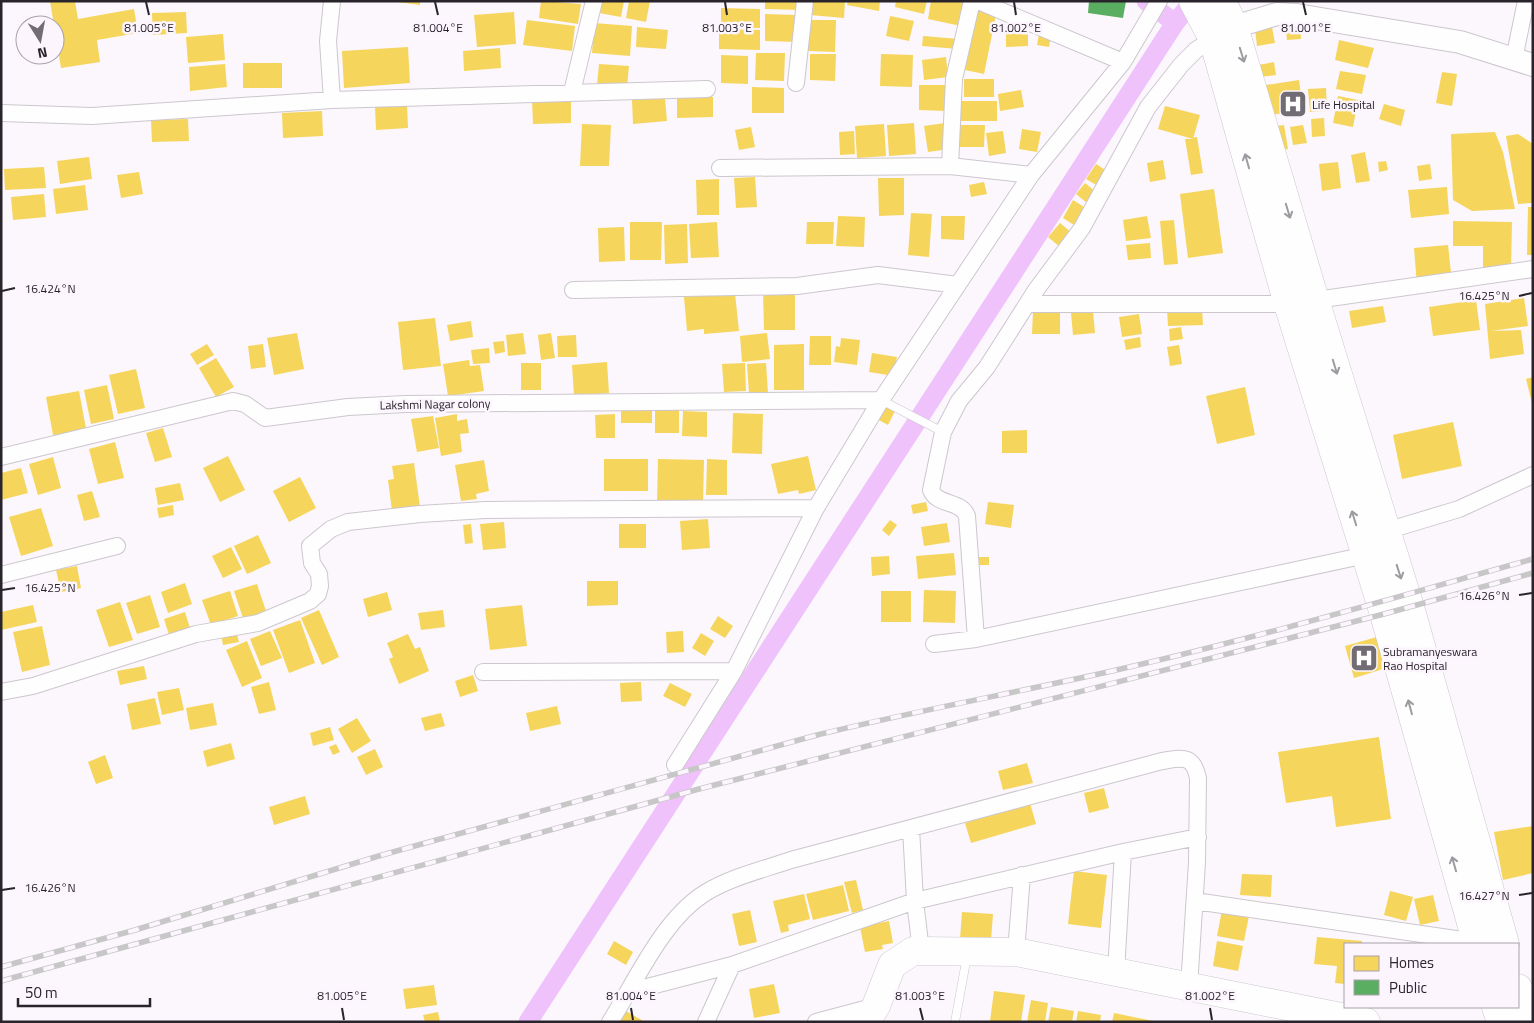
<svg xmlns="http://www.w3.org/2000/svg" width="1534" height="1023" font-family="'Titillium Web',sans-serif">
  <rect width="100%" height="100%" fill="#fbf7fc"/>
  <path fill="#f6d55c" d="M50 1H75L78 19 134 9 138 33 97 40 100 62 61 68Z
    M391 1H420V5Z
    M541 1 581 4 578 24 539 18Z
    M601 1H624L621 17 599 13Z
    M629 1H650L646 22 626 18Z
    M765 1H800V10L765 9Z
    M811 1H845L844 18 810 15Z
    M848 1H880L879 11 847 5Z
    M896 1H927L924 14 895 7Z
    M931 1H966L961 26 928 19Z
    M721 8 760 9V28L721 27Z
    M977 11 996 15 984 74 965 70Z
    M186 12 187 33 153 35 152 13Z
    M514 12 516 44 477 47 474 15Z
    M765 14 797 15V42L765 41Z
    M890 16 914 21 909 41 886 36Z
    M527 20 575 26 572 51 523 45Z
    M809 20H836L835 52 808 51Z
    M1300 22 1301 39 1287 40 1285 23Z
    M594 23 632 26 630 56 592 53Z
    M637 27 668 30 666 49 636 47Z
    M1272 27 1275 43 1257 46 1255 29Z
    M1006 28H1028V46L1006 47Z
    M719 29 760 30V50L719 49Z
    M223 34 225 60 188 63 186 37Z
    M1039 34 1051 36 1049 47 1037 45Z
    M923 36 959 39 958 49 922 46Z
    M1339 40 1374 48 1368 68 1335 60Z
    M408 47 410 83 344 88 342 51Z
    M500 48 501 68 464 71 463 51Z
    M756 53H785L784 81 755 80Z
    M810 54H836L835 81 810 80Z
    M881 54 913 55 912 87 880 86Z
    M721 55 748 56V84L721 83Z
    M946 57 948 77 924 80 922 60Z
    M1274 62 1276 75 1260 77 1258 65Z
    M243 63H282V88H243Z
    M225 64 227 87 190 91 189 67Z
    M599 64 629 66 627 87 597 85Z
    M1340 71 1366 75 1362 94 1336 89Z
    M1442 72 1457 74 1452 106 1436 103Z
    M964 79H994V97H964Z
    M1299 80 1303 110 1271 115 1266 85Z
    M919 85H948L947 111 919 110Z
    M752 87 784 88V113H752Z
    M1326 88 1327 111 1310 112 1308 89Z
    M1021 90 1024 107 1000 111 998 94Z
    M1338 96 1358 100 1353 127 1333 123Z
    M713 97V117L677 118V98Z
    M571 98V123L533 124 532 99Z
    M665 98 667 121 633 124 632 100Z
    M961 101H997V121H961Z
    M407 104 408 128 376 130 375 106Z
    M1384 104 1405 110 1401 126 1379 119Z
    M1165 106 1200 115 1193 139 1158 129Z
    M322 111 323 136 283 138 282 113Z
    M1324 118 1325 136 1312 137 1311 119Z
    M188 119 189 141 152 142 151 120Z
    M914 123 916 154 889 156 887 125Z
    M945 123 949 149 928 152 924 126Z
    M582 124 611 125 609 166H580Z
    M884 124 886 156 857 158 855 126Z
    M959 125H985L984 147H959Z
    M1284 125 1288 149 1273 152 1269 127Z
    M1303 125 1307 143 1293 145 1290 127Z
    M751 127 755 147 739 150 735 130Z
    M1022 129 1041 132 1037 152 1019 149Z
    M854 131 855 154 840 155 839 132Z
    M1003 131 1006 153 989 156 986 133Z
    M1495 132 1503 152 1515 209 1472 211 1453 200 1451 134Z
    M1518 134 1533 144V203L1518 204 1506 136Z
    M1197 137 1203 173 1191 175 1185 139Z
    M1365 152 1370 181 1356 183 1351 155Z
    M89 157 92 179 60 184 57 161Z
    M1163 160 1166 179 1150 182 1147 163Z
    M1386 161 1388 170 1379 172 1378 162Z
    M1338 162 1341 188 1322 191 1319 164Z
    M1096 164 1107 171 1098 186 1086 179Z
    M1430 164 1432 179 1419 181 1417 166Z
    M44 167 46 188 5 190 4 169Z
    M139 172 143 194 121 198 117 175Z
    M755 177 757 207 736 208 734 178Z
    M878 178H904V215L879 216Z
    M719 179V215H697L696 180Z
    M984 182 987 194 971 197 969 185Z
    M1085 183 1096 192 1087 203 1076 194Z
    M85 185 88 210 56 214 53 189Z
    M1447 187 1449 214 1411 218 1408 190Z
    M1214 189 1223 253 1188 258 1180 194Z
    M44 194 46 217 13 220 11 197Z
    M1073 200 1084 207 1074 225 1063 218Z
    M1528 207H1533V255H1527Z
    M911 213 932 214 929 257 908 255Z
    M838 216 865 217 864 247 836 246Z
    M941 216H965L964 240 941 239Z
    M1147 216 1151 238 1126 241 1123 220Z
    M1174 220 1178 264 1164 265 1160 221Z
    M1453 221 1512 222 1511 272H1483V246H1453Z
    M630 222H662L661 260H630Z
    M717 222 719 257 691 258 689 224Z
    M807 222H834L833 244H806Z
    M1060 223 1072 233 1060 247 1048 237Z
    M687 224 688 263 665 264 664 225Z
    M624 227 625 261 599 262 598 228Z
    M1150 243 1151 258 1128 260 1126 245Z
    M1448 245 1452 282 1417 285 1414 248Z
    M763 291H795V330H764Z
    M735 293 739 331 704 334V329L687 331 684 297Z
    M1524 298 1528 326 1491 331 1521 330 1524 354 1490 359 1485 304Z
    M1476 300 1480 330 1433 336 1429 307Z
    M1383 306 1386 322 1352 328 1349 311Z
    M1202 308 1203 325 1168 326 1167 309Z
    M1033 311H1060V334H1032Z
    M1093 311 1095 333 1073 335 1071 313Z
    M1139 314 1142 334 1122 337 1119 317Z
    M435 318 441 366 403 370 398 322Z
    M471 321 473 337 450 341 447 325Z
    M1181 327 1183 339 1170 341 1169 329Z
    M297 333 304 369 274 375 267 338Z
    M523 333 526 354 508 356 506 335Z
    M551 333 555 358 541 360 538 335Z
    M767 333 770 359 742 362 740 336Z
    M576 335 577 357H558L557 336Z
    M810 336H831V365H809Z
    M1140 337 1141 347 1126 350 1124 340Z
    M841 338 860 340 857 365 834 362 836 346 840 347Z
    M504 341 505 352 495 354 493 342Z
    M207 344 214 355 197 365 190 354Z
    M263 344 266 367 251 369 248 346Z
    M804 344V390H774V345Z
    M1179 345 1182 364 1170 366 1167 347Z
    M489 348 490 363 473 364 471 350Z
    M872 353 897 357 894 376 869 372Z
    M216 358 234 387 216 397 199 368Z
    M469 360 470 366 480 365 484 391 448 396 443 364Z
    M607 362 609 393 574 396 572 365Z
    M521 363H541V390H521Z
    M745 363 746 391 724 392 722 364Z
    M766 363 768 393 749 394 747 364Z
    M136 369 145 408 118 414 109 375Z
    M1533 377V403H1532L1526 379Z
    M107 385 114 419 91 424 84 390Z
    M1245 387 1255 435 1217 444 1206 396Z
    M79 391 87 434 54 440 46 397Z
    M884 405 895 411 888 425 877 419Z
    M655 406H679V433H655Z
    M621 408 652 409V423H621Z
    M683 411 707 412V437L682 436Z
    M733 413 763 414 762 454 732 453Z
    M457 414V421L467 419 469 433 460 434 462 452 441 456 435 418Z
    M615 414V438H596L595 415Z
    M433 416 439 448 417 452 411 419Z
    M1453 422 1462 466 1402 479 1393 435Z
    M163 428 172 457 155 462 146 433Z
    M1027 430V453H1002V431Z
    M115 442 124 478 98 484 89 449Z
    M228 456 245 490 220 502 203 468Z
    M808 456 816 490 799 494 798 490 778 494 771 464Z
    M53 457 61 488 38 495 29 464Z
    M604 459H648V491H604Z
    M658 459 704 460 703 504 657 503Z
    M707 459 727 460V495H706Z
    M484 460 489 491 476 494 477 499 461 501 455 465Z
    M414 463 420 507 392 511 388 480 394 479 392 466Z
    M21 468 28 493 1 500V473Z
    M300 477 316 508 289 522 273 491Z
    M180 483 184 500 158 505 155 488Z
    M92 491 100 517 84 521 77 495Z
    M926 502 928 511 913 514 911 505Z
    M988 502 1014 505 1011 528 985 524Z
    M173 505 174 515 159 518 157 508Z
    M41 508 53 546 21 556 9 517Z
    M708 519 710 548 682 550 680 521Z
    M890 520 897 525 889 536 882 530Z
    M504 522 506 548 483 550 480 524Z
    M947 523 950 542 924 546 921 527Z
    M471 524 473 543 465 544 463 525Z
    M619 524H646V548H619Z
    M258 535 271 563 247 574 234 546Z
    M231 547 242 569 223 578 212 556Z
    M954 553 956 575 918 579 916 556Z
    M889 556 890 574 872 576 871 557Z
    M977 557H989V565H977Z
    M77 566 81 588 61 592 56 570Z
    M587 581H618V605L587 606Z
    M185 583 192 604 168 613 161 592Z
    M257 584 267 614 244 621 234 591Z
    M924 590 956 591 955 623 923 622Z
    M230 591 238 616 211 625 202 600Z
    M881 591H911V622H881Z
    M387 592 392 610 368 617 363 599Z
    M150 595 160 627 137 634 126 603Z
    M120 602 133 640 109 647 96 610Z
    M33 605 37 622 1 630V612Z
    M522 605 527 646 490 650 485 609Z
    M319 610 339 657 322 665 301 618Z
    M443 610 445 627 421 630 418 613Z
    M185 612 190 628 169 635 164 619Z
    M718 616 733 626 725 638 710 629Z
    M300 620 315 663 289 673 273 630Z
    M42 626 50 665 22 672 13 632Z
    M236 631 239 642 223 645 221 634Z
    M270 631 282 658 261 666 250 639Z
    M683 631 684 652 667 653 666 632Z
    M701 633 714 641 705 656 692 648Z
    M408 634 415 649 420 647 429 671 399 684 389 659 393 657 387 643Z
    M1384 635 1393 666 1354 678 1345 646Z
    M247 641 262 678 242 687 226 650Z
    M144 666 147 679 120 685 117 671Z
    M473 675 478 691 460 697 455 681Z
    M269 682 276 710 259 714 251 687Z
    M641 682 642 701 621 702 620 683Z
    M670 683 692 694 685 707 663 696Z
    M179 688 184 710 162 715 157 692Z
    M155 698 161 724 132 730 127 704Z
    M213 703 217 725 190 730 186 708Z
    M557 706 561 724 530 731 526 713Z
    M441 713 445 726 425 731 421 718Z
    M357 718 371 741 352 753 338 729Z
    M330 727 334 740 313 746 310 733Z
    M1379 737 1391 819 1336 827 1332 796 1286 803 1278 752Z
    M231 743 235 759 207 767 203 751Z
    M336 744 340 752 333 755 329 747Z
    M375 749 383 767 366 775 357 757Z
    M105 755 113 778 96 784 88 762Z
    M1027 763 1033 783 1003 790 998 771Z
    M1104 788 1109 808 1089 813 1084 793Z
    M305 796 310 814 274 825 269 807Z
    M1030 803 1036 824 971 843 965 823Z
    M1533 826V873L1503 880 1494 832Z
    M1074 871 1107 875 1101 928 1068 924Z
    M1242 874 1272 875 1271 897 1240 895Z
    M856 880 863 910 852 913 844 882Z
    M843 885 849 911 813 920 806 894Z
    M1390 891 1413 897 1406 921 1384 915Z
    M804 894 810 919 788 925 789 931 781 933 773 901Z
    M1433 895 1439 921 1420 925 1414 899Z
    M750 910 757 942 739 946 732 914Z
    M1222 910 1249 916 1244 941 1217 936Z
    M962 912 993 914 991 941 960 939Z
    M889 921 893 943 882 945 883 949 865 952 860 927Z
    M1317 937 1362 941V944H1345V984L1335 983 1337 966 1314 964Z
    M614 941 633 952 626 965 607 954Z
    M1217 941 1243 946 1238 971 1213 966Z
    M774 984 780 1013 754 1018 749 989Z
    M434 985 437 1005 406 1009 403 989Z
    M994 991 1025 995 1021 1022 990 1021Z
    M1031 1000 1048 1003 1045 1022H1027Z
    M1051 1007 1074 1011 1072 1022H1048Z
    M626 1011 645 1022H619Z
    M1078 1011 1101 1015 1100 1022H1076Z
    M438 1012 440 1022H425L423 1015Z
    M1114 1013 1153 1021V1022H1112Z"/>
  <path fill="#5aae61" d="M1089 1H1126L1123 18 1088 13Z"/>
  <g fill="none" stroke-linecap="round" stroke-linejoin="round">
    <path stroke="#f0c2fc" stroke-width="19" d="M1146 1 1175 23
      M528 1022 1175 23 1193 1"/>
    <g stroke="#ccc7cd" stroke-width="9">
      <path id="lane" d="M881 400 943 432
        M955 1022 967 956"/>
    </g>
    <g stroke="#ccc7cd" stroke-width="18">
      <path id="street" d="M978 1 1123 62
        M1514 59 1526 1
        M796 83 805 1
        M572 92 594 1
        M332 100 328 41 332 1
        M1 113 92 116 332 100 707 89
        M950 166 954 79 972 1
        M720 168 950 166 1031 175
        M573 290 797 286 878 275 958 285
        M1029 304H1288L1533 269
        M1 457 233 401 245 404 265 418 348 407 405 404 881 400
        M1386 531 1459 509 1533 475
        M1 575 117 546
        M976 639 967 516C961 500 937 506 931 490L943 432 959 401 987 367 1036 290 1082 228 1148 107 1181 65 1196 50 1213 39
        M934 644 976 639 1366 555
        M483 672 734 671
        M1 692 33 686 196 634 258 623 310 601 318 594 320 586 319 574 312 563 310 546 331 529 348 522 420 514 485 510 816 508
        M675 765 734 671 816 508 881 400 1031 175 1123 62 1159 1
        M911 828 915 901 921 951
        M1195 901 1476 942
        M1016 952 1022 875
        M1116 972 1123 852
        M628 992 732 965 915 901 1123 852 1198 837
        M610 1022C636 981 663 919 705 893 731 877 762 870 791 860L1162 761C1182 758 1193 754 1198 778L1197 862 1189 987
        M706 1022 732 965
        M816 1022 876 1006"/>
    </g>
    <g stroke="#ccc7cd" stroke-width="24">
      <path id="secondary" d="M1234 27 1277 14 1297 15 1460 42 1533 65"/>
    </g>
    <g stroke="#ccc7cd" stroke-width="29">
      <path id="highway" d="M1193 1 1213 39 1288 304 1384 614 1477 944
        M1222 1 1234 27 1315 300 1410 607 1505 944
        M1518 988 1528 1022
        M1496 1007 1501 1022
        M866 1022 876 1006 892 965 913 951H921L1016 952 1366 1022"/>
    </g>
    <use href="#lane" stroke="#fefeff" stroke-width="8"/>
    <use href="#street" stroke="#fefeff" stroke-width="16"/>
    <use href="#secondary" stroke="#fefeff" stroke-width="22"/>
    <use href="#highway" stroke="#fefeff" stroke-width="28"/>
    <g stroke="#c8c7c8" stroke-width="5.5">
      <path id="rail" d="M1 967 135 930 382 855 817 735C915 711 1014 693 1112 671 1254 639 1393 598 1533 559
        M1 981 699 789 1384 614 1533 573"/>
    </g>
    <use href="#rail" stroke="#fcf5fe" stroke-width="4" stroke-dasharray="11" stroke-linecap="butt"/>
  </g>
  <defs><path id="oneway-shaft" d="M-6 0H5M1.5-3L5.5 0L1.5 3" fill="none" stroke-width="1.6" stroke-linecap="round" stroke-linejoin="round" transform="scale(1.25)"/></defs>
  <g stroke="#9e9ba0">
    <use href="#oneway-shaft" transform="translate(1242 55) rotate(73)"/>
    <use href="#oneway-shaft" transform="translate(1247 161) rotate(-106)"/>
    <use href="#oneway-shaft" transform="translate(1288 211) rotate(73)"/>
    <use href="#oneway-shaft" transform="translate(1335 367) rotate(73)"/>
    <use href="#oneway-shaft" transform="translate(1354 518) rotate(-107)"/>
    <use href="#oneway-shaft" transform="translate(1399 572) rotate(72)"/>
    <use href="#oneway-shaft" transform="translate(1410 707) rotate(-105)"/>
    <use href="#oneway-shaft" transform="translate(1454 864) rotate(-106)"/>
  </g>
  <path fill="none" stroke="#29232b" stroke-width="2" d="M146 2 149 15M435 2 438 15M725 2 727 15M1014 2 1016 15M1303 2 1306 15M2 291 15 288M1519 296 1532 293M2 590 15 588M1519 595 1532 593M2 890 15 888M1519 895 1532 893M342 1008 344 1020M631 1008 633 1020M920 1008 923 1020M1210 1008 1212 1020"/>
  <defs>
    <g id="hospital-square" transform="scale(1.4375)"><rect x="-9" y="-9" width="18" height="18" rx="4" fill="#726d74" stroke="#fcf5fe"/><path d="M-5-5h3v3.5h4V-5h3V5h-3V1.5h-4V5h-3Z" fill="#fff"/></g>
  </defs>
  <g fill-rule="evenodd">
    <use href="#hospital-square" x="1293" y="104"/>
    <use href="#hospital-square" x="1364" y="658"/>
  </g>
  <g text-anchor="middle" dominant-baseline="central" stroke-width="5" stroke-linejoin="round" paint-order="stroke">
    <g font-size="12" fill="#29232b" stroke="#fcf5fe" text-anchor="start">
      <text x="1312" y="104">Life Hospital</text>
      <text x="1383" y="651">Subramanyeswara<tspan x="1383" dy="14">Rao Hospital</tspan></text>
    </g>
    <g font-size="12" fill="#29232b" stroke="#fcf5fe">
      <text transform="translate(435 404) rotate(-1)">Lakshmi Nagar colony</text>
    </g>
  </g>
  <g font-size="12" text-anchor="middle" fill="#29232b" stroke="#fcf5fe" stroke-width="5" stroke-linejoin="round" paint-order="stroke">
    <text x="149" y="32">81.005°E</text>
    <text x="438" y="32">81.004°E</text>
    <text x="727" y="32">81.003°E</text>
    <text x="1016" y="32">81.002°E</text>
    <text x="1306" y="32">81.001°E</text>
    <text x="50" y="293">16.424°N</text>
    <text x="1484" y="300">16.425°N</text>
    <text x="50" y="592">16.425°N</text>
    <text x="1484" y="600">16.426°N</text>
    <text x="50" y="892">16.426°N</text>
    <text x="1484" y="900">16.427°N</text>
    <text x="342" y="1000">81.005°E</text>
    <text x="631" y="1000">81.004°E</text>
    <text x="920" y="1000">81.003°E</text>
    <text x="1210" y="1000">81.002°E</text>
  </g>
  <rect width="1534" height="1023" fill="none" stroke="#29232b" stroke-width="5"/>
  <rect x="1344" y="943" width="175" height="65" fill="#fcf5fe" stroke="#a8a1aa"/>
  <rect x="1354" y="956" width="25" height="15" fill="#f6d55c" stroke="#a8a1aa"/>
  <text x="1389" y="968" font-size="15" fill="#29232b">Homes</text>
  <rect x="1354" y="980" width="25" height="15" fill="#5aae61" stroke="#a8a1aa"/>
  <text x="1389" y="993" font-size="15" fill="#29232b">Public</text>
  <g transform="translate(40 40) rotate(169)"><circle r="24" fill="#fcf5fe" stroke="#a8a1aa"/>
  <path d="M0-4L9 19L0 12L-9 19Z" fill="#726d74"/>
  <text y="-8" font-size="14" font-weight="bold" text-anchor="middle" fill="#29232b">N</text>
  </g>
  <path d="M18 998v8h132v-8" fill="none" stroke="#29232b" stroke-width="2.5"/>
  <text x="25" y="998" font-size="15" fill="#29232b" stroke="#fcf5fe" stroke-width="4" paint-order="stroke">50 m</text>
</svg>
